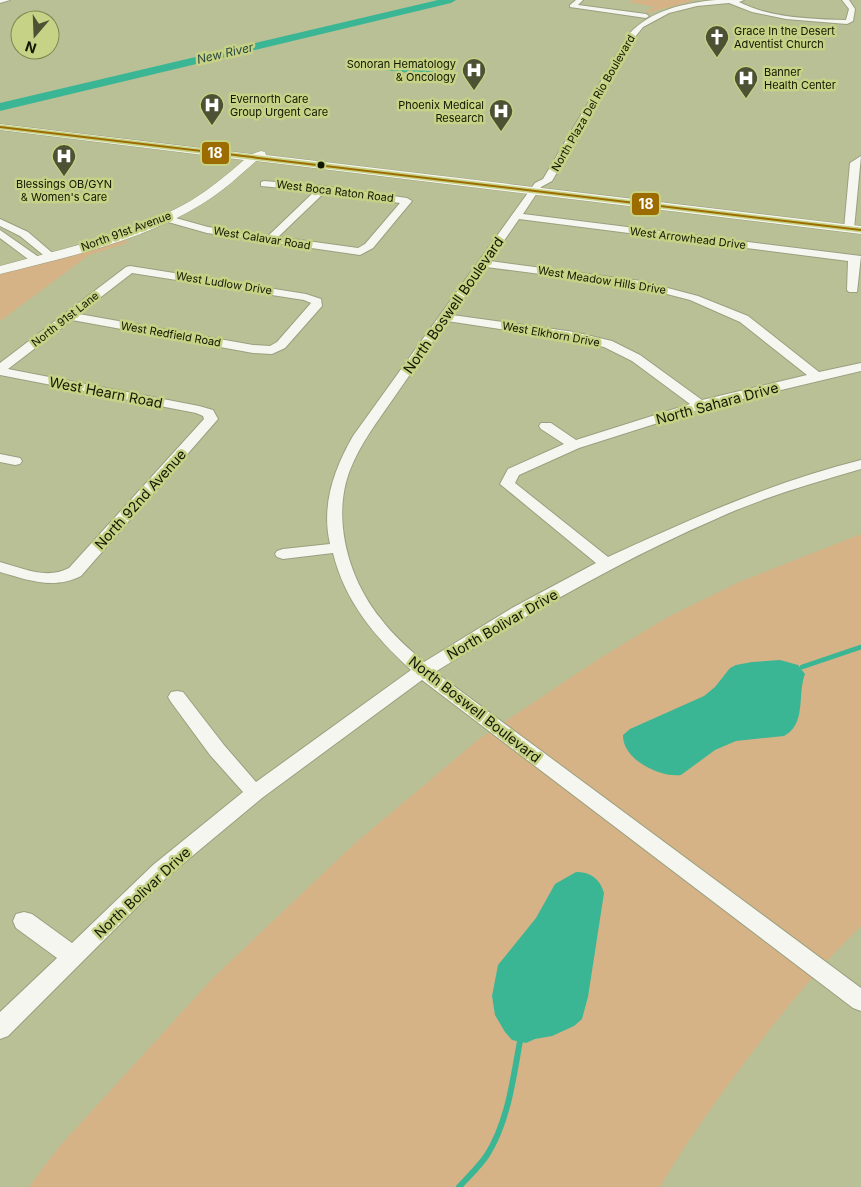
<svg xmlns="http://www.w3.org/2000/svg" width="861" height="1187" font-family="Inter,sans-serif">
  <rect width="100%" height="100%" fill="#bac096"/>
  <path fill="#d5b387" d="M634 0H692L693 1 647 13 645 12 655 7 629 2Z
    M120 239 130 242 89 255 0 321V274Z
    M861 534V926C818 968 781 1014 745 1062 715 1102 685 1144 660 1187H29L58 1148 213 978 353 845 479 739 597 660 666 618 737 583Z"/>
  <path fill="#3ab695" d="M378 66 440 72 447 73 436 76 376 69Z
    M780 660 798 665 805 674C797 694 807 724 784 736L736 741 715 750 681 775C660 778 622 759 623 735L630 729 704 696 715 687 730 668 736 665 752 662Z
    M576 872C591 872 600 879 604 893L588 997 582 1019 574 1026 552 1036 535 1039 526 1043 512 1040 505 1032 495 1015 492 996 498 965 536 918 555 884Z"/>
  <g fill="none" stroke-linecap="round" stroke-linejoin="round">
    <path stroke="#3ab695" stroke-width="4.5" d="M802 667 861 647"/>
    <path stroke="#3ab695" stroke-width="6" d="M459 1187C468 1177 479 1167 487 1155 508 1122 513 1079 520 1041"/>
    <path fill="#3ab695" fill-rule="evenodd" d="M438 0H456L451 3 0 111V103Z"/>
    <g stroke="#9a9f7f" stroke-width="2">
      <path id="minor" d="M0 0H10L0 3Z
        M576 0H583L578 5 646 14 649 16 646 18 570 7V5Z
        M716 0H744L739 2C770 18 811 19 846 20L849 9 842 0H849L855 9 853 21 847 24 786 19 752 12 729 3 697 6 669 13 643 27 635 37 552 181 541 187 523 214 861 256 857 292H849L847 290 848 261 519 219 490 261 641 281 698 296 748 316 819 372 861 363V371L705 408 579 448 519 475 515 483 608 557C691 519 772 482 861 460V469C813 483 764 497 718 518 619 561 526 615 435 672L861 988V1011L853 1008 422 680 262 798 167 877 8 1036 0 1039V1012L57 958 16 928 13 921 16 914 24 912 32 914 72 943 153 865 243 792 210 755 171 702 168 697 171 692 177 691 183 692 224 745 256 782 411 670C375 637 345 602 333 553L283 559 277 557 275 554 277 551 283 549 330 544C321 505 334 469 353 436L535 183 543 179 629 34C651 10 684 3 716 0ZM486 267 640 287 690 300 740 322 807 375 702 400 640 355 612 341 574 332 452 315ZM447 321 574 340 604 347 632 361 690 404 576 440 551 423H541L539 426 541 429 564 444 508 469 500 484 596 563 512 608 424 662C409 649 393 635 381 619 349 580 331 519 350 470 360 444 377 422 393 399 411 373 429 347 447 321Z
        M861 156 854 229 849 232 844 229 850 163Z
        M264 181 323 186 407 198 412 201 373 248 360 255 207 233 161 220 160 218 165 215 208 227 268 236 315 191 261 186V182ZM325 192 400 203 365 244 358 248 278 237Z
        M0 219 28 232 56 256 51 259 47 258 20 236 0 226Z
        M0 230 40 258 41 260 40 262H32L0 238Z
        M130 266 306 294 321 299 322 306 285 348 272 354 253 353 72 320 8 369 199 406 213 410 218 419 81 576C53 590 28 580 0 572V562C22 568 47 580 69 568L204 419 203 416 196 413 0 375V363L126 267ZM132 273 304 300 311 303 277 342 270 346 253 345 79 314Z
        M0 454 20 458 22 461 20 464 15 465 0 462Z"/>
    </g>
    <g stroke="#9a9f7f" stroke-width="1">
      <path id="major" d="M0 124 252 154 261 151 265 152 266 155 861 226V234L256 161C239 176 222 192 202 204 142 241 68 257 0 274V266C65 248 134 234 192 200 211 188 228 174 244 160L0 130Z"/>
    </g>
    <use href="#minor" fill="#f5f6ef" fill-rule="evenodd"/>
    <use href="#major" fill="#f5f6ef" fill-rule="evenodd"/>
    <g stroke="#c6d285" stroke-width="3">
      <path id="bus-1" d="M0 126 861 229V231L0 128Z"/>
    </g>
    <use href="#bus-1" fill="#9c6c00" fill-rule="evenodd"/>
  </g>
  <defs>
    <g id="church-pin" transform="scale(1.25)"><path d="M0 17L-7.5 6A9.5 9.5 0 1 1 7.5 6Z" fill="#4d5234" stroke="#c6d285"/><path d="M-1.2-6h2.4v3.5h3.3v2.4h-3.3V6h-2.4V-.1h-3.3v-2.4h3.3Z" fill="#fff"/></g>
    <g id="hospital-pin" transform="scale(1.25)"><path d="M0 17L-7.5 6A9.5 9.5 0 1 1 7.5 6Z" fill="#4d5234" stroke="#c6d285"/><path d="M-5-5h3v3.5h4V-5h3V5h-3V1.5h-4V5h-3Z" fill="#fff"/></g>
  </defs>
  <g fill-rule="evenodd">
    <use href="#church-pin" x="717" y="37"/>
    <use href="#hospital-pin" x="474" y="70"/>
    <use href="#hospital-pin" x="746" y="78"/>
    <use href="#hospital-pin" x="212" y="105"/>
    <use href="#hospital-pin" x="501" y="111"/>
    <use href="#hospital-pin" x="64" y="156"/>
  </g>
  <circle fill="#131600" stroke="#c6d285" stroke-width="2" cx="321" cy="165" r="4.5"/>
  <g text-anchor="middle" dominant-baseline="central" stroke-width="5" stroke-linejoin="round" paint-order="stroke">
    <g font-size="11" fill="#131600" stroke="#c6d285" text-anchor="start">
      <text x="734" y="31">Grace In the Desert<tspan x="734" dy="13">Adventist Church</tspan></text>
      <text x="456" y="64" text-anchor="end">Sonoran Hematology<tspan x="456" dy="13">&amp; Oncology</tspan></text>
      <text x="764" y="72">Banner<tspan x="764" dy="13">Health Center</tspan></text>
      <text x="230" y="99">Evernorth Care<tspan x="230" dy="13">Group Urgent Care</tspan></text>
      <text x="484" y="105" text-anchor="end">Phoenix Medical<tspan x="484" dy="13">Research</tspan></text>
      <text x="64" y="184" text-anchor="middle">Blessings OB/GYN<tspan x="64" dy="13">&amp; Women's Care</tspan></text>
    </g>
    <g font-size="11" fill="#131600" stroke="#c6d285">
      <text transform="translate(593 103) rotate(-60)">North Plaza Del Rio Boulevard</text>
      <text transform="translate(335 191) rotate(7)">West Boca Raton Road</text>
      <text transform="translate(126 231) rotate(-20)">North 91st Avenue</text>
      <text transform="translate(262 238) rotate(9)">West Calavar Road</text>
      <text transform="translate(688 238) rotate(7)">West Arrowhead Drive</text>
      <text transform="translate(602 280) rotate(9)">West Meadow Hills Drive</text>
      <text transform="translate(224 283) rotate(9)">West Ludlow Drive</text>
      <text transform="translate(65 319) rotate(-38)">North 91st Lane</text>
      <text transform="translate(171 334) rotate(10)">West Redfield Road</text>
      <text transform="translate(551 334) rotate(10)">West Elkhorn Drive</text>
    </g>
    <g font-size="12" font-style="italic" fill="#2d4a43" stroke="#c6d285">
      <text transform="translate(225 53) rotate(-13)">New River</text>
    </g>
    <g font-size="14" fill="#131600" stroke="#c6d285">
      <text transform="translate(453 305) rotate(-55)">North Boswell Boulevard</text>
      <text transform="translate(106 392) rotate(11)">West Hearn Road</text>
      <text transform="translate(717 403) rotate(-15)">North Sahara Drive</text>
      <text transform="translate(140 499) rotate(-48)">North 92nd Avenue</text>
      <text transform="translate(502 624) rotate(-30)">North Bolivar Drive</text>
      <text transform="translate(475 709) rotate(38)">North Boswell Boulevard</text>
      <text transform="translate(142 892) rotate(-43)">North Bolivar Drive</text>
    </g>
  </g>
  <g stroke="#c6d285" stroke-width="2">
    <rect x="201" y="141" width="29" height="24" rx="5" fill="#9c6c00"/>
    <rect x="631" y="192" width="29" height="24" rx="5" fill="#9c6c00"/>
  </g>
  <g font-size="14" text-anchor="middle" font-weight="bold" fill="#fff">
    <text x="215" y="158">18</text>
    <text x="646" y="209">18</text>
  </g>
  <g transform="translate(35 35) rotate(199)"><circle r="24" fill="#c6d285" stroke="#7e8750"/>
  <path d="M0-4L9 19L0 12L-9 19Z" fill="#4d5234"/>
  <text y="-8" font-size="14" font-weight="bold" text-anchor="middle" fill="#131600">N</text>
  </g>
</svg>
